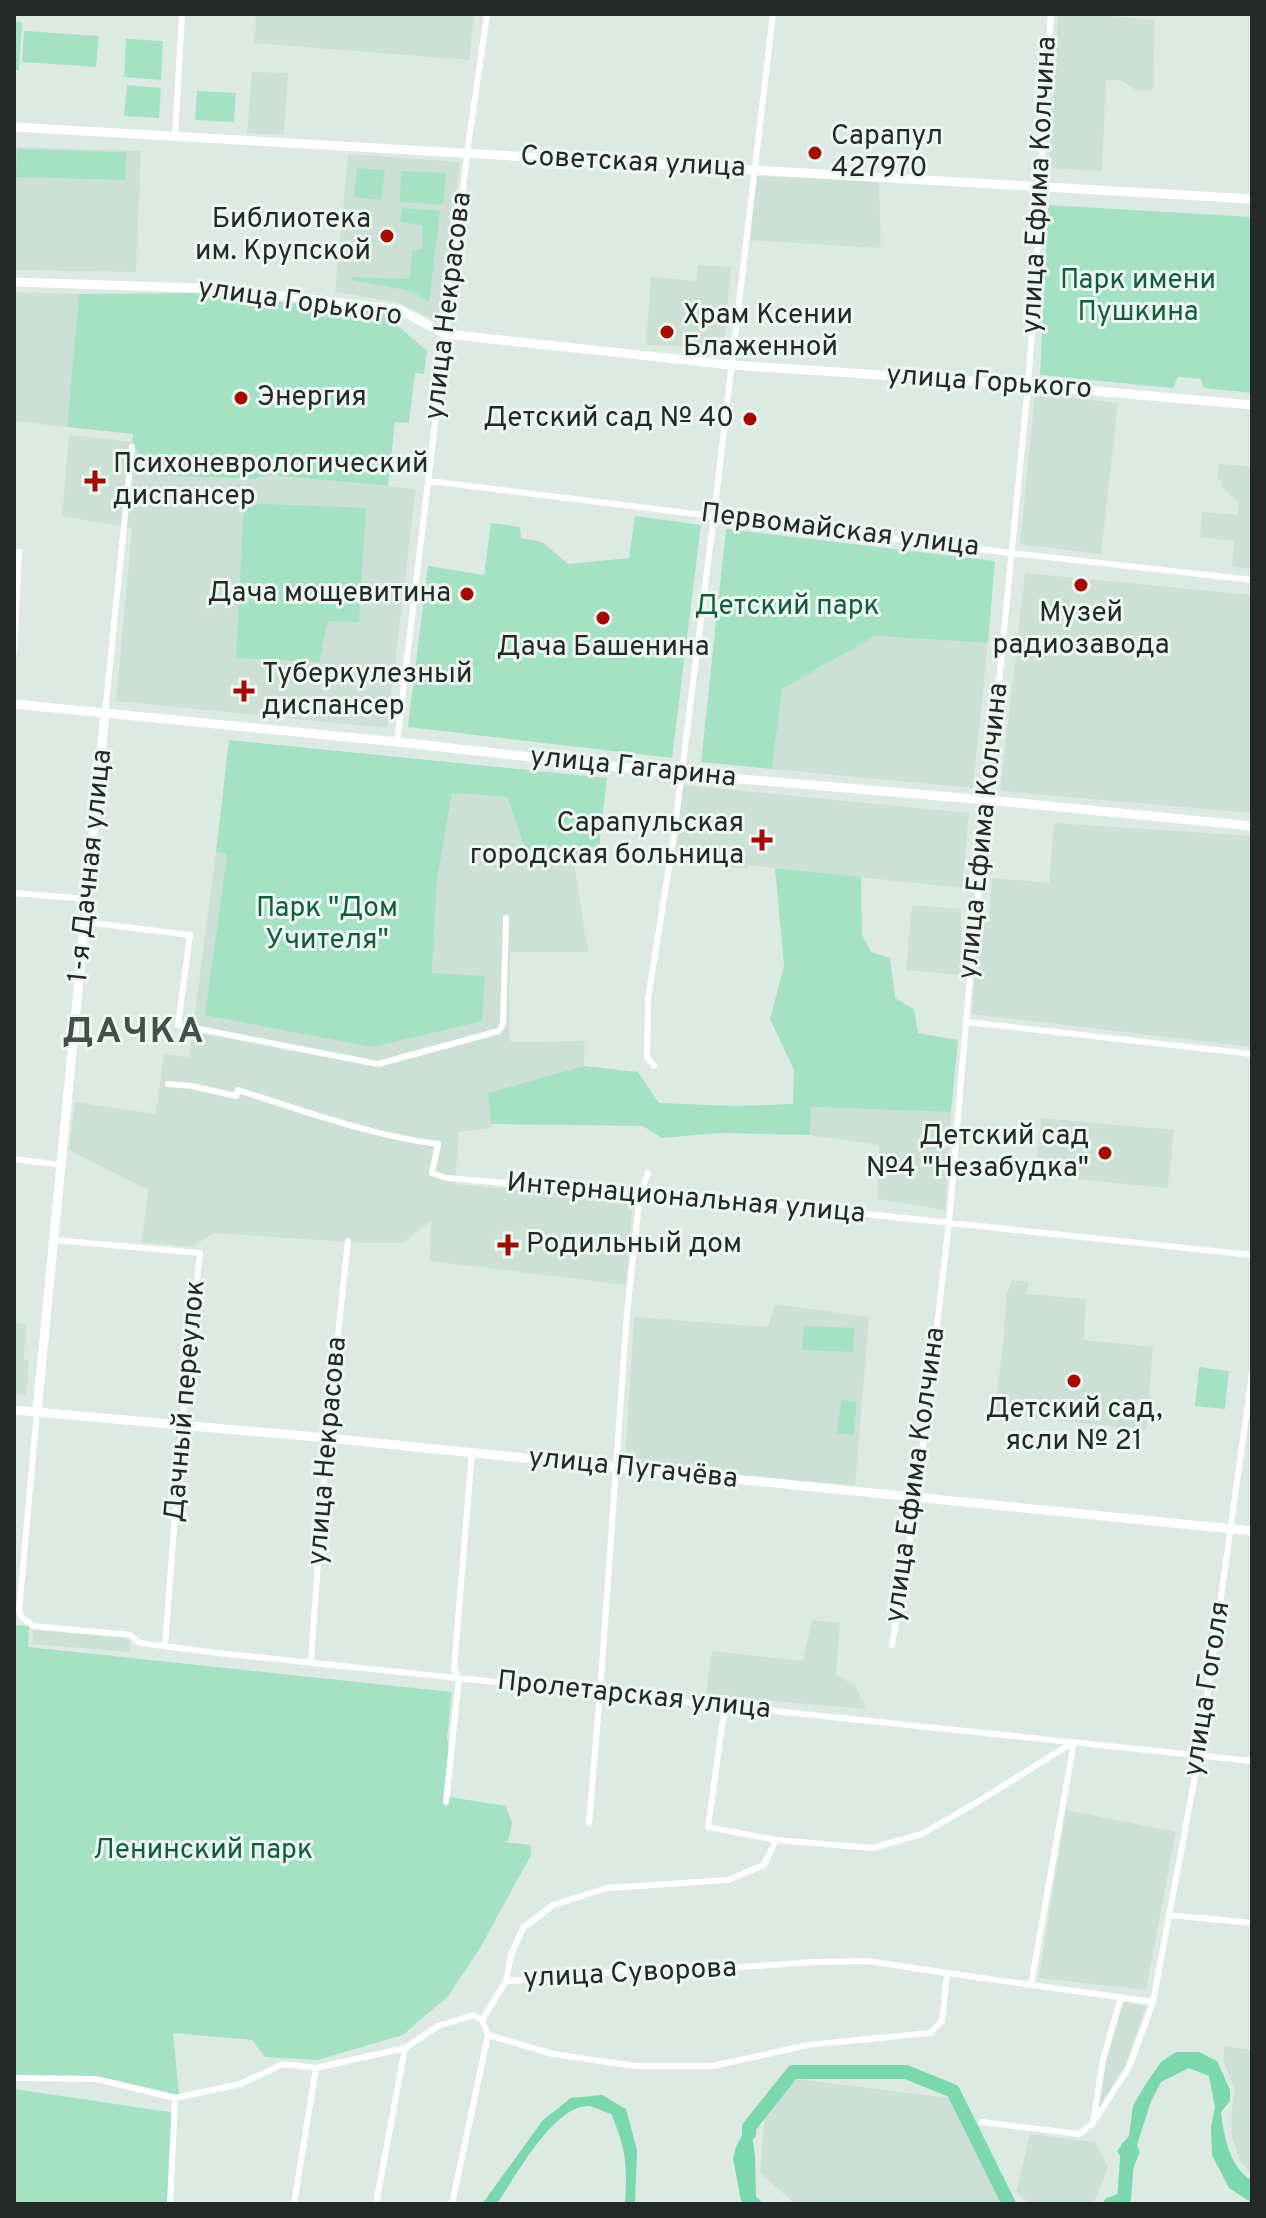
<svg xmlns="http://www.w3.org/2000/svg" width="1266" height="2218" font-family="Overpass,sans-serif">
  <rect width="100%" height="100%" fill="#ddeae3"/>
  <path fill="#cce0d5" d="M256 14H474L469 60 254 43Z
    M1058 14H1089L1155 20 1153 90H1136L1120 80H1106L1102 171 1049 168Z
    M252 72 288 73 284 135 247 133Z
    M14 147 141 151 136 272 14 270Z
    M348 154 460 162 441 323 396 302 335 292Z
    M756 176 879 182 881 246 877 248 750 240Z
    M698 265 731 267 724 347 646 345 651 277 696 281Z
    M14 292 79 294 67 427 14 421Z
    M1035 394 1118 403 1101 554 1020 544Z
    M69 435 132 442 153 475 255 479 270 475 416 489 387 728 116 701 132 528 62 516Z
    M1219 464 1247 466 1252 472V569L1232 567 1234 541 1200 537 1202 512 1237 515 1239 503 1221 486V481L1217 478Z
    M1025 573 1252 595V813L1000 791Z
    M875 636 988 643 973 788 772 769 782 689Z
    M682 785 969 813 962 888 748 865 747 869 675 861Z
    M452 793 507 797 526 851 573 855 588 952H510L509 1032 511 1042 585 1041 584 1066 488 1093 492 1128 459 1132 455 1184 633 1200 626 1285 430 1261 431 1221 402 1243H364L214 1233 192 1247 142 1242 148 1190 69 1150 75 1102 156 1114 164 1054 189 1057 216 852 227 854 205 1015 432 974 437 880Z
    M1054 823 1252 836V1047L972 1014 979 914H989L992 878 1049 883Z
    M912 905 961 909 962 975 906 970Z
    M810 1107 951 1112 945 1210 877 1199 879 1145 810 1135Z
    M1041 1118 1174 1130 1168 1188 1035 1175Z
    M1012 1280 1028 1282 1027 1294 1086 1299 1084 1340 1153 1347 1146 1430 994 1414 1004 1336 1006 1296Z
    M775 1304 869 1317 855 1486 742 1475 625 1461 634 1317 768 1327Z
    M14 1322 26 1325 24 1360 29 1361 26 1395 14 1394Z
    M812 1620 840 1623 836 1674 856 1687 866 1709 706 1695 712 1651 803 1661Z
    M33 1630 131 1638 129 1652 32 1644Z
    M1066 1810 1176 1832 1146 1990 1039 1978Z
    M1123 2002 1146 2006 1124 2069 1098 2111 1106 2060Z
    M1224 2046 1252 2050V2173L1240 2161 1232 2137 1231 2114 1235 2089 1224 2062Z
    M797 2079 950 2098 1001 2196 999 2204H791L792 2201 760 2173 765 2109Z
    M1030 2134 1095 2142 1108 2167 1095 2201 1079 2204H1032L1016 2193Z"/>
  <path fill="#a5e2c3" d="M14 21 22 22 19 70H14Z
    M24 31 99 36 96 67 22 62Z
    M126 39 163 41 161 80 124 77Z
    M127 85 161 88 159 118 124 116Z
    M197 91 236 93 234 122 195 120Z
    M17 149 126 152 125 180 16 177Z
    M357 168 385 170 381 200 354 197Z
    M401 171 446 173 443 205 400 202Z
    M1048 205 1252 217 1250 272 1252 273V393L1204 388 1201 379 1178 377 1173 388 1040 375Z
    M402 208 440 211 429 302 411 291 351 280 352 277 410 279 412 250 422 249V225L400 222Z
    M194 293 382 312 427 351 424 374 415 373 409 423 395 422 388 486 270 475 255 479 153 475 132 442 133 434 67 427 79 294Z
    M244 503 366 508 359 622 328 621 319 662 236 658Z
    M635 516 701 525 672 758 408 727 428 566 484 575 491 523 520 527 521 538 542 542 568 564 629 558Z
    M726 529 995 561 988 643 875 636 782 689 772 769 701 762Z
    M229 740 607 778 598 857 526 851 507 797 452 793 437 880 432 973 485 976 482 1021 372 1047 205 1015 227 854 216 852Z
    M775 868 861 877 862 935 871 952 890 958 895 998 914 1009 918 1033 958 1040 951 1112 811 1107 810 1135 720 1133 662 1138 643 1126 491 1124 488 1093 584 1066 638 1072 659 1103 735 1106 793 1104 794 1070 770 1019 784 966Z
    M804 1326 854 1328 853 1352 802 1350Z
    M1199 1367 1229 1371 1225 1409 1195 1406Z
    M841 1400 857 1402 853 1435 837 1433Z
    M14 1625 29 1626 28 1647 452 1692 447 1738 452 1765 449 1797 506 1806 512 1823 508 1841 502 1842 531 1845V1855L479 1950 448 1996 403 2035 317 2060 265 2057 252 2040 173 2033 179 2095 109 2079H14Z
    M14 2089 176 2113 170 2204H14Z"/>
  <path fill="#7bd8ac" d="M1176 2052H1199L1217 2061 1230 2090V2101L1221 2112C1224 2137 1229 2166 1252 2181V2203L1229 2188 1212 2155 1211 2127 1215 2107 1209 2076 1189 2068 1161 2082 1151 2101 1137 2145 1140 2152 1131 2173 1117 2151 1129 2136 1133 2106 1145 2085 1161 2062Z
    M602 2095 626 2109 637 2150 635 2204H625C627 2166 627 2150 611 2114 604 2112 594 2106 587 2106 553 2107 515 2177 497 2204H482L543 2120 571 2098Z
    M752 2117 761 2122 752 2136 755 2156 756 2196 763 2204H744L741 2201 733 2158 736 2147Z"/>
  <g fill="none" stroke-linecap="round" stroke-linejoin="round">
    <path stroke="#7bd8ac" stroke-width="14" d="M749 2134V2127L793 2072H906L953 2091 1009 2204
      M1110 2204 1124 2199 1128 2147"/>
    <path stroke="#fff" stroke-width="6" d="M175 136 182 14
      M429 481 1011 553 1252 580
      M14 653 19 552
      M105 713 132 447
      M397 742 469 139 487 14
      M14 893 87 899
      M85 922 190 935 178 1025 378 1064 499 1031 503 1024 506 918
      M967 1022 1252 1054
      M654 1066 647 1057 648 999 674 835 714 515 773 14
      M168 1084 192 1086 236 1096 238 1090C303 1111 370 1135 438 1144L432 1173 446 1178 640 1194 650 1191 1252 1255
      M14 1159 61 1165
      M54 1240 200 1253 182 1424 165 1646
      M37 1411 19 1611 22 1618 34 1626 130 1635 140 1643 218 1653 1252 1761
      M892 1645 917 1496 949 1223 968 999 1028 385 1042 187V135L1051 14
      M311 1661 327 1438 348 1241
      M725 1705 708 1827 776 1840 872 1848 922 1834 974 1804 1072 1743
      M446 1802 459 1678 454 1669 472 1452
      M589 1823 600 1693 627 1313 640 1194 648 1173
      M776 1840 764 1865 728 1880 607 1888 553 1905 523 1928 511 1955 506 1981 567 1977 655 1967 697 1970 814 1962 867 1961 947 1973
      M1169 1915 1252 1923
      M1031 1985 1074 1742
      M482 2020 506 1981
      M14 2078 96 2079 175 2098 240 2084 283 2064 316 2068 405 2048 438 2026 474 2015 482 2020 488 2035 553 2054 635 2066H713L808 2045 930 2033 942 2021 947 1973 1153 2002
      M982 2122 1079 2134 1093 2123 1103 2060 1121 1997
      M1093 2123 1129 2067 1153 2002 1199 1755 1252 1374
      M170 2204 175 2098
      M294 2204 316 2068
      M376 2204 405 2048
      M452 2204 488 2035"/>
    <path stroke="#fff" stroke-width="9" d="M14 127 1252 199
      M14 282 228 289 400 310 445 334 732 365 1028 385 1252 405
      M14 704 397 742 682 774 987 800 1252 826
      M14 1410 327 1438 1252 1531
      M37 1411 105 713"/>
  </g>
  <g fill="#a30c02" stroke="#ebf7f0" stroke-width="3">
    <circle cx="815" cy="153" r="8"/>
    <circle cx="387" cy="236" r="8"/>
    <circle cx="667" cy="332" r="8"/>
    <circle cx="241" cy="398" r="8"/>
    <circle cx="750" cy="419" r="8"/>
    <path d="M91 469h8v8h8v8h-8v8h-8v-8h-8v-8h8z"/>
    <circle cx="1081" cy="585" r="8"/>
    <circle cx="467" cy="594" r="8"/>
    <circle cx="603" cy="618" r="8"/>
    <path d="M240 679h8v8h8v8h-8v8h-8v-8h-8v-8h8z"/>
    <path d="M758 828h8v8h8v8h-8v8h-8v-8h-8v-8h8z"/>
    <circle cx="1105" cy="1153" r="8"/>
    <path d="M504 1233h8v8h8v8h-8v8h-8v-8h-8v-8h8z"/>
    <circle cx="1074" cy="1381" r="8"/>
  </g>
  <g text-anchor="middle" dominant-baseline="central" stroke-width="6" stroke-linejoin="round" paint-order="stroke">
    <g font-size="28" fill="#242826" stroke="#ebf7f0" text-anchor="start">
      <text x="831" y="137">Сарапул<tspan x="831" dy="32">427970</tspan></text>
      <text x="371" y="220" text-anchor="end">Библиотека<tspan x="371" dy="32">им. Крупской</tspan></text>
      <text x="683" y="316">Храм Ксении<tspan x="683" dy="32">Блаженной</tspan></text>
      <text x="257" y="398">Энергия</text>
      <text x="734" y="419" text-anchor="end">Детский сад № 40</text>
      <text x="113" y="465">Психоневрологический<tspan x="113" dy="32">диспансер</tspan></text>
      <text x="451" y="594" text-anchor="end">Дача мощевитина</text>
      <text x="1081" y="614" text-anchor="middle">Музей<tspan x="1081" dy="32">радиозавода</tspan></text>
      <text x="603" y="648" text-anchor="middle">Дача Башенина</text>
      <text x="262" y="675">Туберкулезный<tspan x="262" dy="32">диспансер</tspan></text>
      <text x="744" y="824" text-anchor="end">Сарапульская<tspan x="744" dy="32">городская больница</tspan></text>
      <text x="1089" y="1137" text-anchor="end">Детский сад<tspan x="1089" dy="32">№4 "Незабудка"</tspan></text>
      <text x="526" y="1245">Родильный дом</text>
      <text x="1074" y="1410" text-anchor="middle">Детский сад,<tspan x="1074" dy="32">ясли № 21</tspan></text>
    </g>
    <g font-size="28" fill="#242826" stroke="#ebf7f0">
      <text transform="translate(633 163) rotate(3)">Советская улица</text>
      <text transform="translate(1040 185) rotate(-87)">улица Ефима Колчина</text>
      <text transform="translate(300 303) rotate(8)">улица Горького</text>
      <text transform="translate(449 306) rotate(-83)">улица Некрасова</text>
      <text transform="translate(989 383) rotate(4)">улица Горького</text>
      <text transform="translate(840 531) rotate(7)">Первомайская улица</text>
      <text transform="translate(633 768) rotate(6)">улица Гагарина</text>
      <text transform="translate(984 831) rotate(-84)">улица Ефима Колчина</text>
      <text transform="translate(91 866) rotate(-84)">1-я Дачная улица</text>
      <text transform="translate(686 1199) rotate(5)">Интернациональная улица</text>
      <text transform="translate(186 1401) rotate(-85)">Дачный переулок</text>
      <text transform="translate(328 1451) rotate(-85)">улица Некрасова</text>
      <text transform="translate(633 1469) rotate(6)">улица Пугачёва</text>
      <text transform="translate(916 1475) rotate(-82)">улица Ефима Колчина</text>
      <text transform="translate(1208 1689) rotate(-81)">улица Гоголя</text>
      <text transform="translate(634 1696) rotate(6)">Пролетарская улица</text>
      <text transform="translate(630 1974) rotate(-3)">улица Суворова</text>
    </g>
    <g font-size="28" fill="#135c3f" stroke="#ebf7f0">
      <text x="1138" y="281">Парк имени<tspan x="1138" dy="32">Пушкина</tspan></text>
      <text x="787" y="607">Детский парк</text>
      <text x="327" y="909">Парк "Дом<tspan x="327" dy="32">Учителя"</tspan></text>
      <text x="203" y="1851">Ленинский парк</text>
    </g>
    <g font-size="36" font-weight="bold" letter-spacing="2" fill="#454f4a" stroke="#ebf7f0">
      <text x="134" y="1033">ДАЧКА</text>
    </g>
  </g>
  <rect width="1266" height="2218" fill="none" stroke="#242826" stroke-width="32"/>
</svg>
